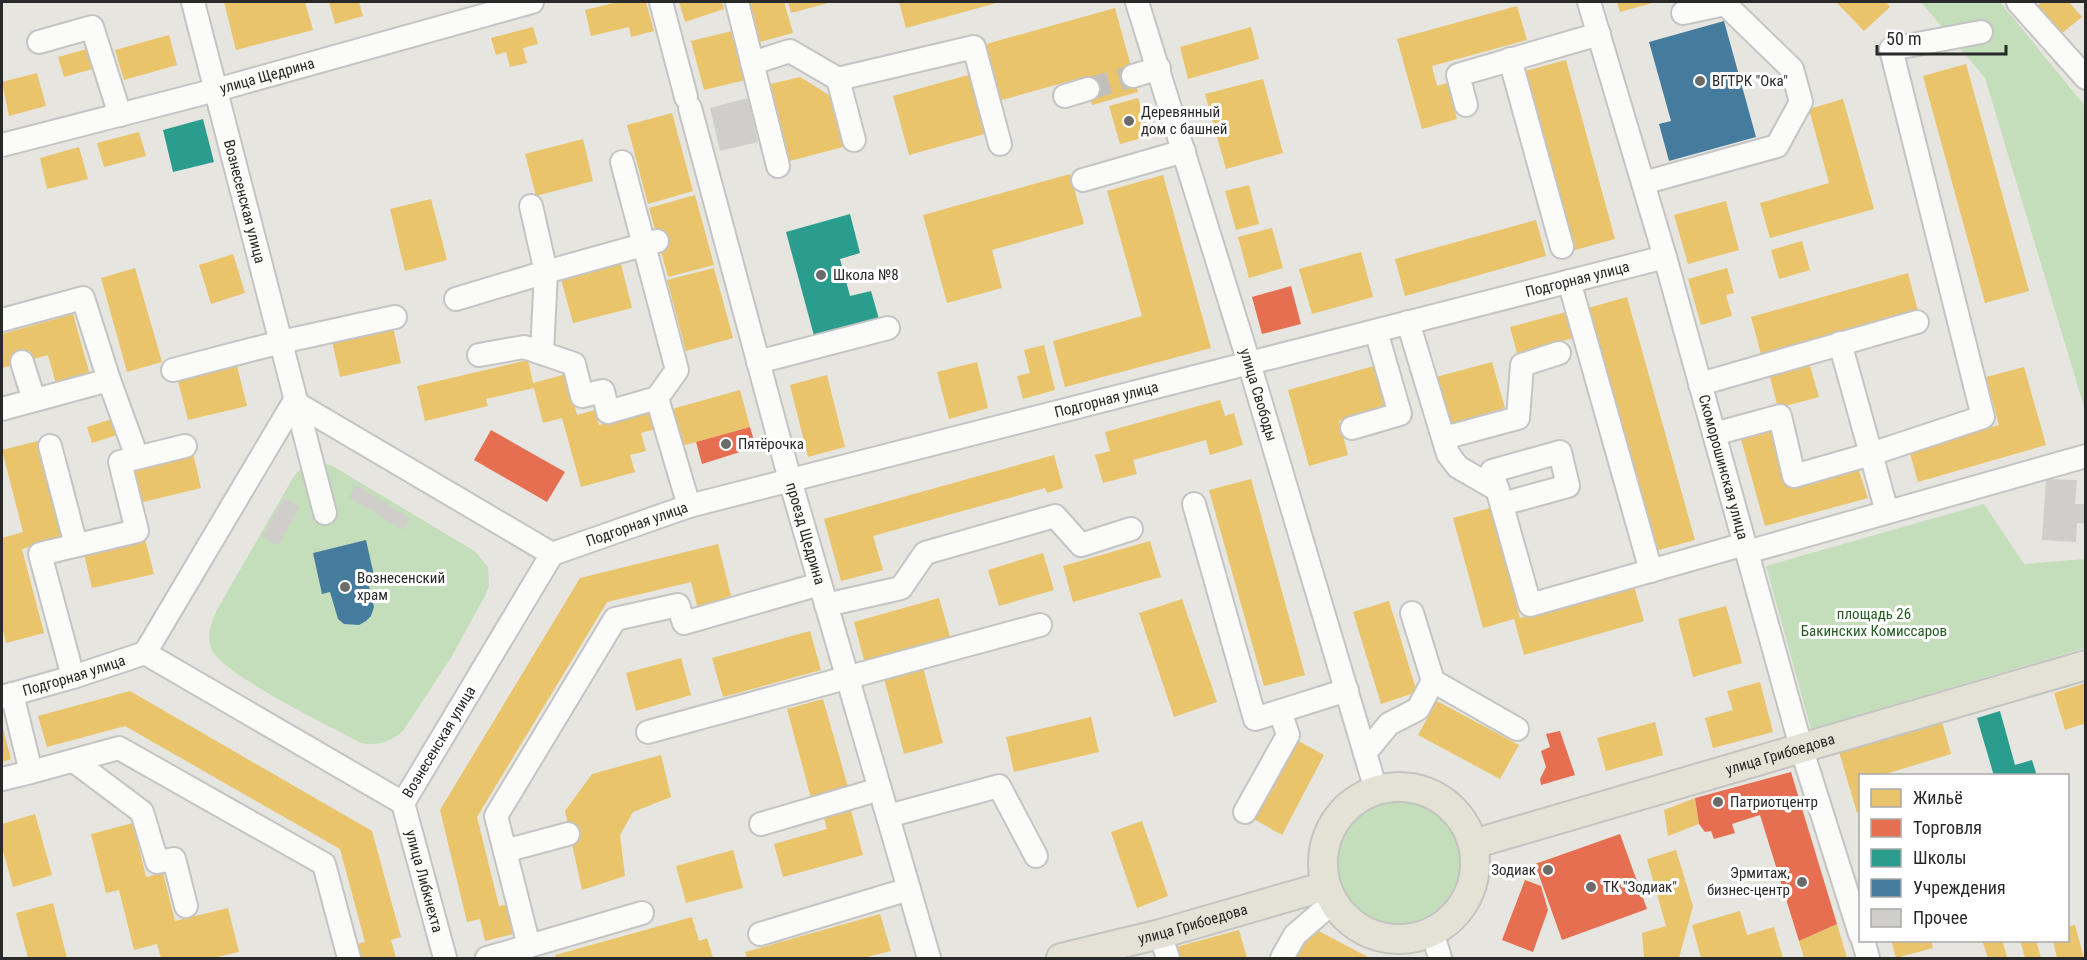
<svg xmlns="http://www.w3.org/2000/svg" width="2087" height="960" font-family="'Roboto Condensed',sans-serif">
  <rect width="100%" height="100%" fill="#e6e5df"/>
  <path fill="#c4debc" d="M1921 2H2000L2085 106V410L1985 78Z
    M320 463 331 465 476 552 488 567 489 586 485 596 452 656 403 731C390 742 378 746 361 743 333 728 219 673 211 648 206 634 212 620 218 608L294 476C301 467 310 465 320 463Z
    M1984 504 2024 564 2085 559V648L1811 729 1766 566Z
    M1332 863a67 67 0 1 1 134 0a67 67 0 1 1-134 0Z"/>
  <path fill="#e9c46a" d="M224 2H305L313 30 236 50Z
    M329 2H359L363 16 335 24Z
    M618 2H646L654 31 631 37 629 27 591 36 585 10Z
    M679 2H722L724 9 685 22Z
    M744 2H784L793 33 756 43Z
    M788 2H832L791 13Z
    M899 2H1000L906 28Z
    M1617 2H1656L1620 12Z
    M1836 2H1886L1890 7 1864 31Z
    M2042 2H2069L2082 17 2057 37 2034 8Z
    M1517 6 1527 40 1432 66 1437 86 1447 83 1457 119 1422 129 1397 39Z
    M1115 8 1138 92 1092 105 1084 77 995 102 1002 129 909 155 893 96 986 70 979 46Z
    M533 27 538 44 523 48 527 63 510 67 506 52 496 55 491 38Z
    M1251 27 1259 59 1188 79 1180 47Z
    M732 31 745 80 704 90 691 41Z
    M169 35 177 65 124 80 115 50Z
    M90 48 96 68 64 77 58 57Z
    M1566 60 1615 239 1575 250 1525 71Z
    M1966 64 2029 291 1985 303 1923 76Z
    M37 73 46 106 9 116 2 82Z
    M800 77 829 95 843 147 782 163 762 86Z
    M1263 79 1283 153 1226 169 1205 94Z
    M1138 98 1149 136 1120 144 1109 106Z
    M1843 99 1874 209 1770 238 1760 203 1829 183 1809 109Z
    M672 113 693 191 648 204 627 125Z
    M139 132 146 156 104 167 97 143Z
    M583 139 593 181 536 196 525 154Z
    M79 147 88 179 47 189 40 158Z
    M1070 174 1084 224 992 250 1002 288 947 303 923 215Z
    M1163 175 1211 348 1065 387 1053 341 1142 316 1107 191Z
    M1249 185 1259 224 1236 230 1225 191Z
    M695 195 714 265 668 277 649 208Z
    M431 199 447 260 405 271 390 209Z
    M1726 201 1739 250 1688 264 1674 215Z
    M1536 220 1546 256 1405 296 1395 259Z
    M1272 228 1283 268 1249 278 1238 237Z
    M1802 241 1810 270 1779 279 1771 250Z
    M1361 252 1373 297 1312 314 1299 269Z
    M233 254 245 293 211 304 199 265Z
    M621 264 632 308 573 323 561 279Z
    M135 268 162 362 127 372 101 278Z
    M714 268 733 338 686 351 667 280Z
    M1727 268 1734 293 1726 295 1732 316 1701 325 1688 279Z
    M1908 273 1918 311 1761 354 1751 317Z
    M1627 297 1695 540 1655 551 1588 308Z
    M1566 312 1573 338 1517 353 1510 327Z
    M73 314 90 375 56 384 48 355 2 368V334Z
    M393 327 401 363 340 377 332 341Z
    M1044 345 1055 390 1023 399 1017 376 1030 373 1024 350Z
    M528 360 533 383 567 374 577 415 595 410 599 425 651 410 656 429 641 433 646 451 630 455 635 472 581 487 562 418 543 423 534 388 486 399 488 406 425 421 417 386Z
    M977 362 988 408 949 419 937 372Z
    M1492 362 1505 408 1449 424 1436 377Z
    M237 366 247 406 188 420 178 381Z
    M1374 366 1385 408 1339 421 1348 455 1309 466 1288 390Z
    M1810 366 1819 397 1778 408 1770 377Z
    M2024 367 2046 445 1918 482 1909 450 1999 425 1986 377Z
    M827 375 845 447 808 457 790 385Z
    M740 390 750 427 682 446 672 409Z
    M1220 400 1225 416 1234 413 1243 445 1210 455 1206 440 1133 460 1137 474 1103 483 1095 455 1110 451 1105 432Z
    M115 418 120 434 92 443 87 427Z
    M1773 431 1789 487 1858 468 1868 498 1765 526 1741 439Z
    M38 441 63 538 22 549 44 633 6 643 2 626V538L23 532 2 450Z
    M193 453 201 488 139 503 131 468Z
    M1054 455 1063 488 1047 493 1045 488 873 536 883 570 841 581 824 519Z
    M1251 479 1305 675 1264 686 1209 490Z
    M1490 508 1520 618 1634 586 1644 621 1524 655 1514 619 1483 628 1453 518Z
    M145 539 154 574 92 588 84 554Z
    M1150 541 1161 577 1073 602 1063 566Z
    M718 544 732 600 698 609 691 582 607 602 477 817 499 906 510 904 517 933 485 941 480 919 467 922 440 810 580 578Z
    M1043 553 1054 590 999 606 988 570Z
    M939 598 951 640 865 664 854 622Z
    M1182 599 1217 702 1174 717 1139 613Z
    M1389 601 1417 692 1381 704 1353 612Z
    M1726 606 1742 663 1693 677 1678 619Z
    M810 631 821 670 723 697 712 658Z
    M681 658 691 695 636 711 626 673Z
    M921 660 943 743 904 754 882 671Z
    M1760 682 1773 732 1713 748 1705 718 1733 710 1727 691Z
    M2086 683V723L2065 730 2054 693Z
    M130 691 372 831 401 937 391 940 396 958H361L357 944 365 942 340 849 125 726 47 747 38 716Z
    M823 699 848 787 811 798 787 709Z
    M1437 701 1519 745 1500 779 1418 735Z
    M1091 717 1099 752 1014 772 1006 737Z
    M1941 718 1951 754 1879 776H1860V812L1857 813 1838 748Z
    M1655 722 1663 755 1606 771 1597 738Z
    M2 724 11 759 2 762Z
    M1295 739 1324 755 1282 835 1252 818Z
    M661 755 671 797 633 812 620 835 625 876 582 890 565 811 592 774Z
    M1695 798 1699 824 1668 836 1664 810Z
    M850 807 863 855 783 877 774 844 827 829 823 815Z
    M35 814 52 875 13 887 2 847V824Z
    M1142 821 1168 896 1137 908 1111 832Z
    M133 823 146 877 163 873 175 921 228 908 239 952 213 958H161L157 944 134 950 119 890 106 893 91 834Z
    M733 850 743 888 686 903 676 866Z
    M1676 850 1693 906 1679 958H1644L1642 933 1666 926 1647 859Z
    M53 903 67 958H28L16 913Z
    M1740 911 1747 935 1774 927 1783 958H1701L1692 925Z
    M880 914 891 951 863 958H747L745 952Z
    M692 917 699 941 707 938 713 958H556L555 955Z
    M1837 924 1847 958H1804L1799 941Z
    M2075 925 2084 958H2057L2053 940H2068V927Z
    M1313 928 1370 958H1296Z
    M1239 930 1247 958H1179L1176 947Z
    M1891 940H1931L1933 948 1896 958Z
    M1982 940H2002L2007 957 1988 958Z
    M2020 940H2036L2041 958H2025Z"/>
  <path fill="#e76f51" d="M1291 286 1301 324 1262 334 1252 297Z
    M750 427 756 447 702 464 696 442Z
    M491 430 565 472 547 502 474 460Z
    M1560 731 1575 775 1541 785 1540 779 1546 767 1541 751 1550 747 1546 734Z
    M1791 772 1837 924 1799 941 1760 815 1732 824 1735 833 1714 839 1711 831 1705 832 1699 824 1695 798Z
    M1620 834 1647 909 1562 940 1535 864Z
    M1525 880 1541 886 1548 910 1533 952 1502 940Z"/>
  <path fill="#2a9d8f" d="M203 119 214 162 173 172 163 130Z
    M850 214 860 253 840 259 850 296 871 291 881 326 816 343 786 232Z
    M2000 711 2015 765 2032 760 2037 776H1994L1977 718Z"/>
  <path fill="#457b9d" d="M1724 21 1756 137 1669 161 1659 124 1671 121 1649 42Z
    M366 540 375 580 368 582 374 607 371 616 366 621 359 625 344 624 338 619 330 592 322 594 313 553Z"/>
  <path fill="#cfceca" d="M748 98 758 142 720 151 710 108Z
    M2046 479 2077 480 2075 504H2086V524L2077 523 2076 542 2042 540Z
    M356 485 410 518 403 530 349 497Z
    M284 498 300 507 278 546 262 536Z"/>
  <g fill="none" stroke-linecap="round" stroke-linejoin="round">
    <path stroke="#c0bfbb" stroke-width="22" stroke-dasharray="22 11" stroke-linecap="butt" d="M1088 89 1133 76"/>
    <g stroke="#c4c4c4" stroke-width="26">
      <g id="minor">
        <path id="s1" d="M193 2 325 513"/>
        <path d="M661 2 686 97"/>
        <path d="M737 2 778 166"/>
        <path id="s2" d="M1137 2 1249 363 1376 790"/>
        <path id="s3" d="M1589 2 1665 257 1801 747 1860 934"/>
        <path d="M2018 2 2086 78"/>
        <path d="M39 42 92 27 120 115"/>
        <path d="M1510 59 1562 247"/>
        <path d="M752 63 790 51 838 79 854 140"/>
        <path d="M1133 76 1159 68"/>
        <path d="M838 79 974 47 1000 144"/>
        <path d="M1065 96 1088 89"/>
        <path d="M1466 105 1458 75 1599 34"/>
        <path id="s4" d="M690 108 790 480 929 958"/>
        <path id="s5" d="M2 145 216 90 532 2"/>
        <path d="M622 162 677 370 657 398"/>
        <path d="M1083 180 1184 151"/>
        <path d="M1643 183 1777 146 1801 102 1792 69 1725 4 1683 13"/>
        <path d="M1569 281 1651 571"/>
        <path d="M456 299 546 272 531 206"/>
        <path d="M2 320 83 298 109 380 137 457"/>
        <path d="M1408 322 1448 454 1458 467 1498 490"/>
        <path d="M1840 343 1871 454 1983 417 1891 49 1981 32"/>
        <path d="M542 353 546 272 657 241"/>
        <path d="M479 355 524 347 574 364 582 396 603 391 608 412 657 398 689 506"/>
        <path d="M22 362 34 400"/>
        <path d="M758 362 888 328"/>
        <path d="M173 370 281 342 395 317"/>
        <path d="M1700 384 1917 322"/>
        <path d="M294 402 552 554 403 803 145 653Z"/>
        <path d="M2 409 109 380"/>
        <path d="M1352 428 1400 414 1376 331"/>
        <path d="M1714 434 1780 416 1794 476 1871 454 1887 512"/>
        <path d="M1444 438 1518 418 1522 365 1559 353"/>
        <path d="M50 446 76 545"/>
        <path d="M1194 504 1255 719 1347 690"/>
        <path d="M1502 504 1568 486 1560 452 1492 471 1530 605 1745 544"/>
        <path d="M1747 552 2086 456"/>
        <path id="s6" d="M552 554 689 506 1665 257"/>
        <path d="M826 605 901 588 925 553 1055 516 1081 545 1131 529"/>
        <path d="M1412 613 1433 681 1517 729"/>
        <path d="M73 677 40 554 137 531 120 462 185 446"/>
        <path id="s7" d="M2 697 73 677 145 653"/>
        <path d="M648 732 1040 625"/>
        <path d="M1365 753 1389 724 1418 709 1433 681"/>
        <path d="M74 761 142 812 157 862 174 859 186 906"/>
        <path d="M31 772 119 748 324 864 349 958"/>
        <path d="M2 779 31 772 12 694"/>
        <path id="s8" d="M403 803 445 958"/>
        <path d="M1245 812 1288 735 1280 711"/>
        <path d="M888 816 999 786 1036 856"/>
        <path d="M761 824 880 789"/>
        <path d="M505 851 568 834"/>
        <path d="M1432 931 1440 958"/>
        <path d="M760 934 909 889"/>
        <path d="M1160 934 1168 958"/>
        <path d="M1863 940 1868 958"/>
        <path d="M529 946 642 913"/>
        <path d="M487 958 529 946 496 816 615 619 678 605 684 623 820 584"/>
        <path d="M1282 958 1295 935 1333 902"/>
      </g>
    </g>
    <g stroke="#c3c3c1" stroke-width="32">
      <g id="major">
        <circle cx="1399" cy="863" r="76"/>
        <path id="s9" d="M1473 844 2086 665"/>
        <path id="s10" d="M1061 958 1160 934 1326 886"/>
      </g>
    </g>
    <use href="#minor" stroke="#fbfbfa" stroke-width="22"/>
    <use href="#major" stroke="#e3e2d5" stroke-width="28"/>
  </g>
  <g fill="#6b6b69" stroke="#fff" stroke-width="2">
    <circle cx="1700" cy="81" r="6"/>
    <circle cx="1129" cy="121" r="6"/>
    <circle cx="821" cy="275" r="6"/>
    <circle cx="726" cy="444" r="6"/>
    <circle cx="345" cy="587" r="6"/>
    <circle cx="1718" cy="802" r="6"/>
    <circle cx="1548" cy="870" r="6"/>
    <circle cx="1802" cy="882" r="6"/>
    <circle cx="1591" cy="887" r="6"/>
  </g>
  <g text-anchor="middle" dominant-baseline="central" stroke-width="6" stroke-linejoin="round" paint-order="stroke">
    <g font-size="15" fill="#292929" stroke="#fff">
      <text stroke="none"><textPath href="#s5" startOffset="274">улица Щедрина</textPath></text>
      <text stroke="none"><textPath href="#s1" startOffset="206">Вознесенская улица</textPath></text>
      <text stroke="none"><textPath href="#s6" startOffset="1062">Подгорная улица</textPath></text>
      <text stroke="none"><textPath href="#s2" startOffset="411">улица Свободы</textPath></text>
      <text stroke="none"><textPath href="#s6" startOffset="576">Подгорная улица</textPath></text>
      <text stroke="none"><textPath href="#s3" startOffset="484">Скоморошинская улица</textPath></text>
      <text stroke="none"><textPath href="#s6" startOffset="90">Подгорная улица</textPath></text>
      <text stroke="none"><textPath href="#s4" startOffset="441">проезд Щедрина</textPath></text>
      <text stroke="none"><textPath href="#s7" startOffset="75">Подгорная улица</textPath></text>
      <text transform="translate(439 742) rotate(-59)">Вознесенская улица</text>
      <text stroke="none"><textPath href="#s9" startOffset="320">улица Грибоедова</textPath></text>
      <text stroke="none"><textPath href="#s8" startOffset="81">улица Либкнехта</textPath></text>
      <text stroke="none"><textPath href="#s10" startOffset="136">улица Грибоедова</textPath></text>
    </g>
    <g font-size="15" fill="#292929" stroke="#fff" text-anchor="start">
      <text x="1712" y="81">ВГТРК "Ока"</text>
      <text x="1141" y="112">Деревянный<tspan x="1141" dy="17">дом с башней</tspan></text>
      <text x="833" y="275">Школа №8</text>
      <text x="738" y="444">Пятёрочка</text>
      <text x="357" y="578">Вознесенский<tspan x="357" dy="17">храм</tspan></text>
      <text x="1730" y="802">Патриотцентр</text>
      <text x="1536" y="870" text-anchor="end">Зодиак</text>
      <text x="1790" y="873" text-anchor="end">Эрмитаж,<tspan x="1790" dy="17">бизнес-центр</tspan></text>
      <text x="1603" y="887">ТК "Зодиак"</text>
    </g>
    <g font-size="15" fill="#245c22" stroke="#fff">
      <text x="1874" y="614">площадь 26<tspan x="1874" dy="17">Бакинских Комиссаров</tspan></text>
    </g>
  </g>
  <rect width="2087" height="960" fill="none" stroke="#292929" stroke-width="6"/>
  <rect x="1859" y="774" width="210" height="168" fill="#ffffff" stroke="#a9a9a9" stroke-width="1.5"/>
  <rect x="1871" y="789" width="30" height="18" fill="#e9c46a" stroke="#a9a9a9" stroke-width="1.5"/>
  <text x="1913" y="804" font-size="18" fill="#292929">Жильё</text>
  <rect x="1871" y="819" width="30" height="18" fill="#e76f51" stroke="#a9a9a9" stroke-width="1.5"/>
  <text x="1913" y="834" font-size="18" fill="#292929">Торговля</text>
  <rect x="1871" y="849" width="30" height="18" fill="#2a9d8f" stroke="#a9a9a9" stroke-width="1.5"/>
  <text x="1913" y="864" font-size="18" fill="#292929">Школы</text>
  <rect x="1871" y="879" width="30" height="18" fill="#457b9d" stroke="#a9a9a9" stroke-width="1.5"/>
  <text x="1913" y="894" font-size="18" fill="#292929">Учреждения</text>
  <rect x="1871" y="909" width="30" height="18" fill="#cfceca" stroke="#a9a9a9" stroke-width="1.5"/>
  <text x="1913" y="924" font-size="18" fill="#292929">Прочее</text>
  <path d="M1877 45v9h129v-9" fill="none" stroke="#292929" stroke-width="3"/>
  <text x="1886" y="45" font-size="18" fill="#292929" stroke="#ffffff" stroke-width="4.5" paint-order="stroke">50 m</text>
</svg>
